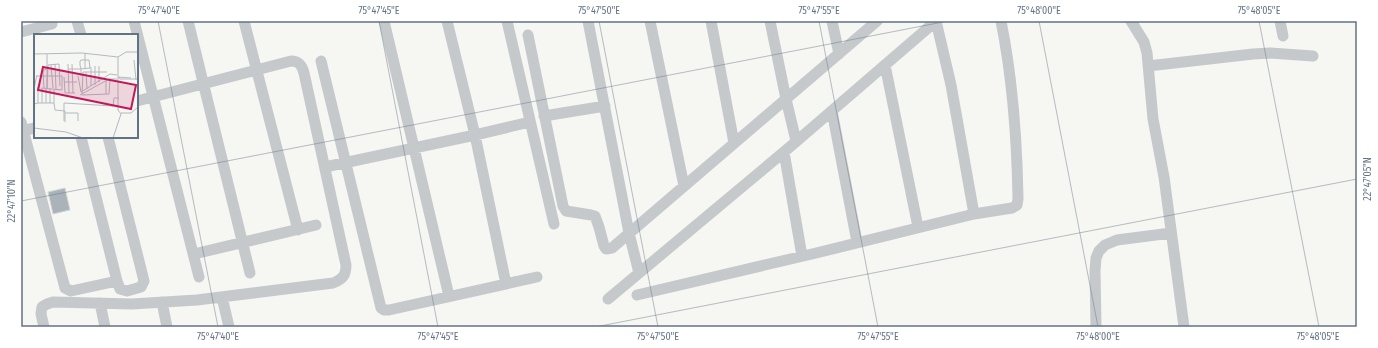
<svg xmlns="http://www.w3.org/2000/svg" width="1378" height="348" font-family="'Fira Sans Condensed',sans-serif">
  <rect width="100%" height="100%" fill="#f6f6f2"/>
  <path fill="#abb3ba" stroke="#d7d8d5" d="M65 188 70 210 53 214 48 192Z"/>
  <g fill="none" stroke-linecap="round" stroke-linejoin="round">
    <path stroke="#c5c9cc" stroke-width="11" d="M77 21 81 35
      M134 21 199 277
      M188 21 250 273
      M244 21 298 230
      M384 21 449 296
      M447 21 475 135 506 284
      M507 21 554 224
      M588 21 629 233 639 273
      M650 21 684 186
      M711 21 734 143
      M770 21 786 99 796 141
      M832 21 839 54
      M1131 21 1144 42 1147 53 1153 119 1164 177 1184 327
      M1280 21 1283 36
      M21 32 52 24
      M528 35 563 206 566 211 591 215 595 216 599 227 604 246 606 249 612 248 877 21
      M321 61 381 308 384 310H389L537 277
      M885 65 918 227
      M1148 66 1253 54 1270 53 1313 56
      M832 111 857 242
      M544 116 605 106
      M21 122 65 288 71 291 117 281
      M21 131 35 128
      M81 137 117 281 120 289 127 291 141 287 144 281 108 137
      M784 152 802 256
      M325 167 475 135 530 122
      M194 254 316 225
      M637 295 812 254 974 214 1012 208 1017 205 1018 199C1017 138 1013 81 1001 21
      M222 297 229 327
      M608 299 791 146 936 21 951 85 974 214
      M162 302 167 327
      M100 303 105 327
      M44 327 41 314 42 307 47 304 53 302 132 304 197 300 333 283C343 279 346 275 346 265L304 73C302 65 299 61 291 61L137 101
      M1096 327 1095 271 1096 258 1099 251 1105 245 1117 240 1171 233"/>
  </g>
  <path fill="none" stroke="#637386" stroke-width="1" stroke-opacity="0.45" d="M158 21 218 327M379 21 438 327M599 21 658 327M819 21 878 327M1039 21 1098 327M1259 21 1319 327M21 201 948 21M595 327 1357 179"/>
  <g transform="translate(34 34)">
    <rect width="104" height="104" fill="#f6f6f2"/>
    <path fill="none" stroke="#b2bac0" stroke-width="1" d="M51 19V35M0 20 48 19 84 23M13 20V54L14 31 25 30M100 26 102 46M21 30 22 55M25 30 26 52M34 30 35 59M38 30 39 59M17 31 19 54M34 35H47L56 34 55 26H47L46 27V31L47 35V42M52 38 53 55M3 42H28V56L8 54V69M44 42 47 58 76 40 83 41M30 43 31 59H41M84 43 97 44M85 43 86 45H104M72 47V60M30 48H43M65 48V32M61 51V32M57 52V33M10 54 9 37 12 35M0 55 3 41M12 55V69M16 55V69M20 56V69M48 60 49 38H73M46 61 75 45H83M48 61 75 60 76 45M4 69H20L21 76 31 77V88M0 70 4 69V53M31 79H44V87M87 79H97L104 73M30 87V69L79 72 80 64H85M0 94 32 98 49 104M79 104 87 80 84 76V23L92 18H104"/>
    <path fill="#c2185b" fill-opacity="0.15" stroke="#c2185b" stroke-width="2" d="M9 33 102 51 97 75 4 56Z"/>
    <rect width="104" height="104" fill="none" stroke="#637386" stroke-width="2"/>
  </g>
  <rect width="1378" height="348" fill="none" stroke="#ffffff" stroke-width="44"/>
  <rect x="22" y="22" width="1334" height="304" fill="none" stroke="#637386" stroke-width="1.5"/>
  <g font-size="10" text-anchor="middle" fill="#637386">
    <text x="159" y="14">75°47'40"E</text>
    <text x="379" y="14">75°47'45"E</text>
    <text x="599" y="14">75°47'50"E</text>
    <text x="819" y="14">75°47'55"E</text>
    <text x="1039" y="14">75°48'00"E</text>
    <text x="1259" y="14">75°48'05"E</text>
    <text transform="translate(1367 179) rotate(-90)" y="4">22°47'05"N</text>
    <text transform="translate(11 201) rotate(-90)" y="4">22°47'10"N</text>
    <text x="218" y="340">75°47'40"E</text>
    <text x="438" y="340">75°47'45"E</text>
    <text x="658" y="340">75°47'50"E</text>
    <text x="878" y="340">75°47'55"E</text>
    <text x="1098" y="340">75°48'00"E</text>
    <text x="1318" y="340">75°48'05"E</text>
  </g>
</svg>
